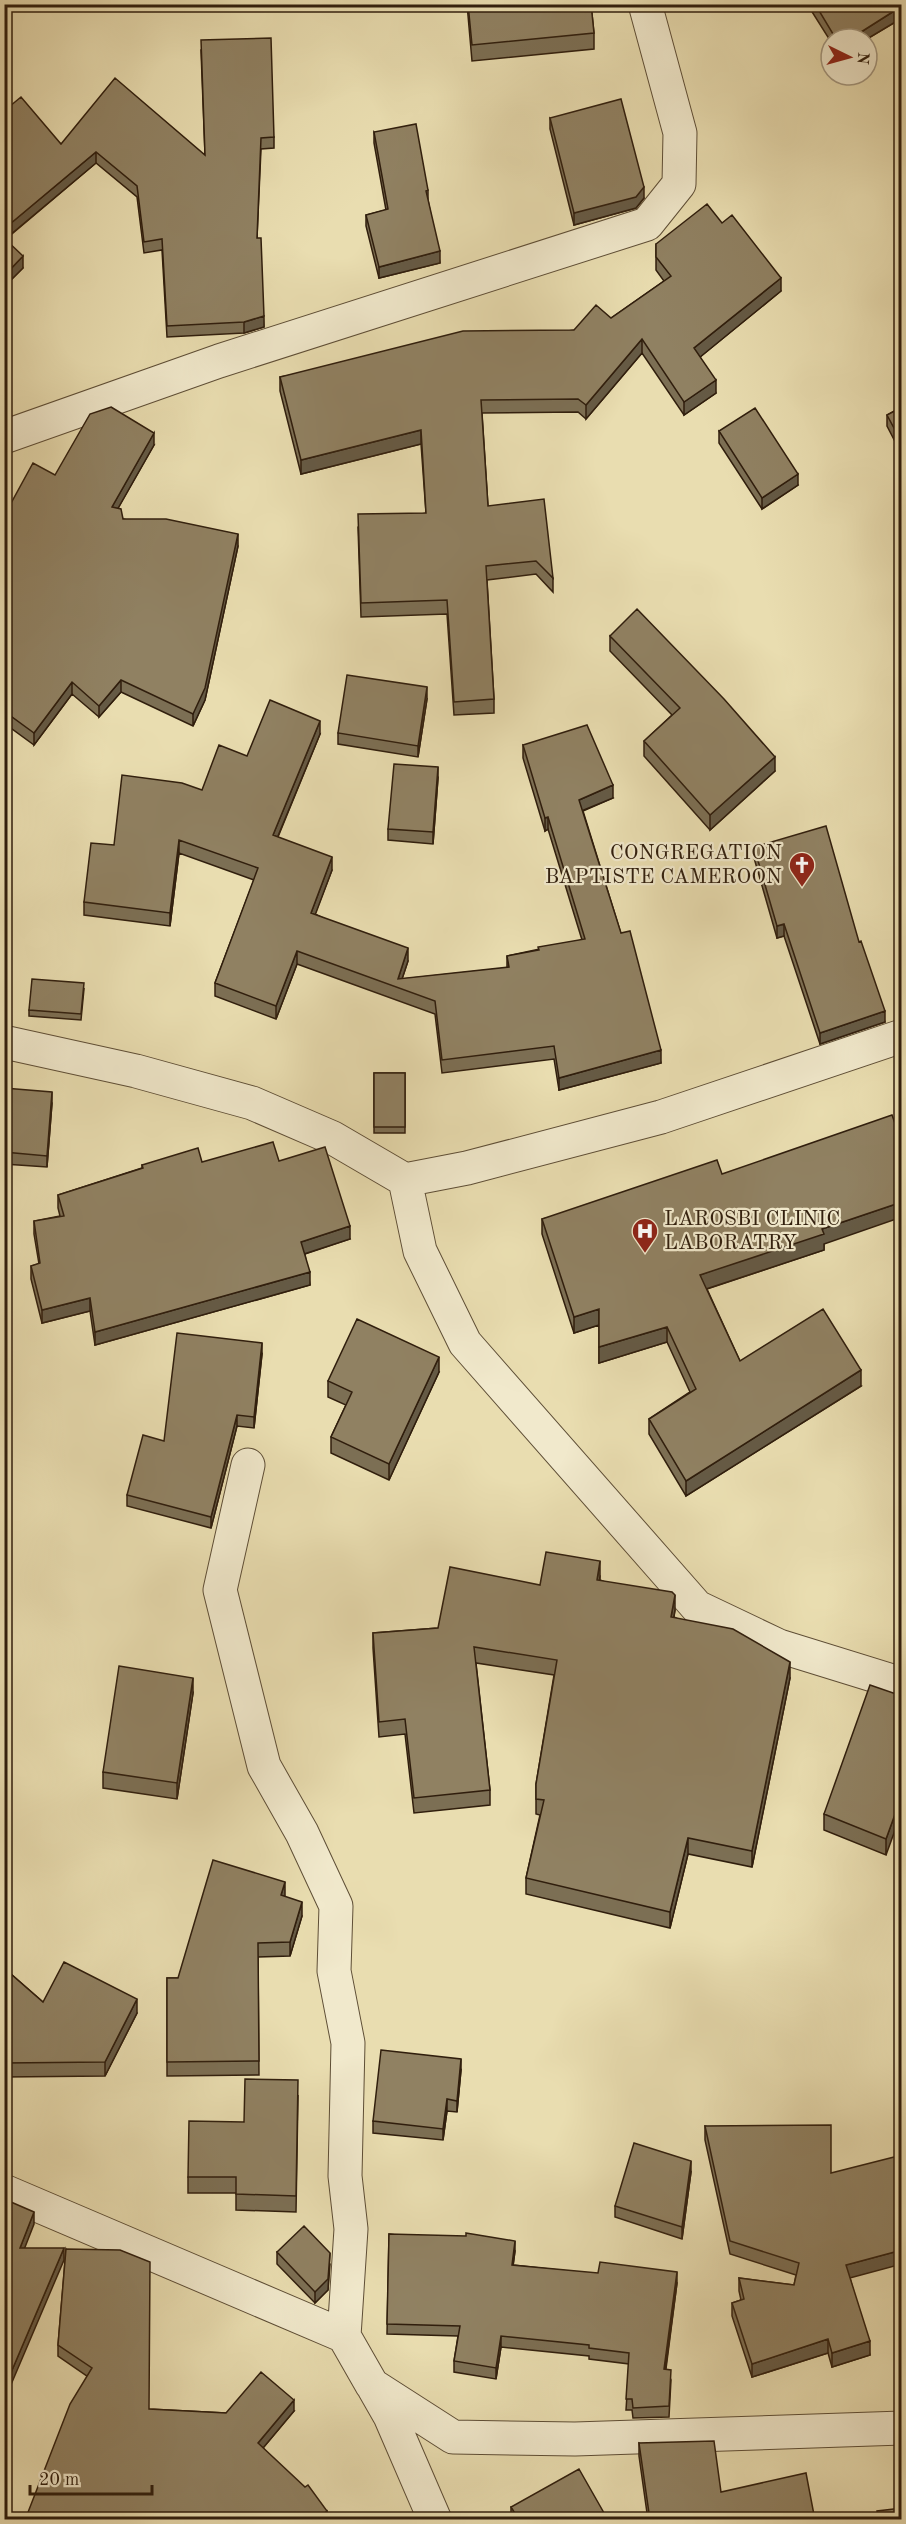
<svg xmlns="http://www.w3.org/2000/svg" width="906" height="2524" font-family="'Old Standard TT',serif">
  <rect width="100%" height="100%" fill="#e9ddb0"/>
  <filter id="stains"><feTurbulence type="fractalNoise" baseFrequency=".00333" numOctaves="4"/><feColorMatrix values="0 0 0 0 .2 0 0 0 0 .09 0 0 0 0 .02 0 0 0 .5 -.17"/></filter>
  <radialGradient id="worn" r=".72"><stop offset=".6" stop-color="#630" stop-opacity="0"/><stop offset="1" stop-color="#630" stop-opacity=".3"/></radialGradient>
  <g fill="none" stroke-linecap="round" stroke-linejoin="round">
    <g stroke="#5e4e36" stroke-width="35">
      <path id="street" d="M4 437 219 361 647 224 679 184 680 133 645 4
        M4 1042 136 1071 252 1103 333 1138 405 1180 467 1168 661 1117 902 1036
        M405 1180 420 1251 465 1343 697 1607 779 1646 902 1684
        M248 1465 220 1590 264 1766 302 1833 336 1906 334 1971 348 2043 345 2176 351 2229 344 2336 372 2385 453 2437 575 2439 902 2428
        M4 2191 344 2336
        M374 2388 390 2416 435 2520"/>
    </g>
    <use href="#street" stroke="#f1e9cc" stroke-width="33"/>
  </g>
  <path fill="#7c6f54" stroke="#301e0d" stroke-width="1.5" d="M467 4H591L594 33V49L472 61Z
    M809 4H902V18L867 39H831V42L809 7Z
    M201 51 274 137V148L261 149 257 238 264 327 244 333 167 337 162 250 144 253 137 197 96 163 6 239 23 268 4 287V111L61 144 205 154Z
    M550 118 644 198 636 208 574 225 550 129Z
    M374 132 428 190V200L440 263 379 278 366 226V215L386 210 374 143Z
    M722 223 781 291 700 357 716 393 684 415 642 353 586 419 578 412 482 413 488 506 553 578V592L536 574 487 580 494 699V713L454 715 447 614 361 617 358 527 426 513 421 444 301 474 280 391V377L574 330 611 318 664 281 656 270V244Z
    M902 407V455L887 426V415Z
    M719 431 798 485 762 509 719 443Z
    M154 445 118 508 123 519 238 546 205 700 193 726 121 692 99 717 72 694 34 745 4 723V516L55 475Z
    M610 636 775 771 710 830 644 756V741L672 715 610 651Z
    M427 699 418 757 338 744V733Z
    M320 734 278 837 332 870 315 914 408 961 402 979 507 968V956L582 940 548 829 545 831 523 758V745L613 798 583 811 661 1063 559 1090 554 1059 442 1073 435 1014 297 964 276 1019 215 996V983L254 880 179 853 170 926 84 915V902L114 845 202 790 247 756Z
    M438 778 433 844 388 840V829Z
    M754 847 859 942 885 1022 820 1044 784 936 777 938 754 858Z
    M84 989 81 1020 29 1016V1010Z
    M374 1073H405V1133H374Z
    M4 1088 52 1103 47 1167 4 1164Z
    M279 1161 350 1239 305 1254 310 1285 95 1345 90 1311 42 1323 31 1279V1266L39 1264 34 1234V1221L60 1216 58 1208V1195L142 1168V1165L202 1162Z
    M722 1174 824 1244V1250L707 1289 740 1361 861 1386 686 1496 649 1434V1419L690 1392 667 1342 599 1363V1325L574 1333 542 1234V1219Z
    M262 1354 254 1428 237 1426 211 1528 127 1506V1495L164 1441Z
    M439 1372 389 1480 331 1453V1437L346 1405 328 1397V1381Z
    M600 1576V1580L675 1610 674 1617 790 1678 752 1867 688 1854 670 1928 526 1894V1878L540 1815 536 1814V1784L554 1675 476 1663 490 1790V1805L414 1813 405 1734 379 1737 373 1648V1633L438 1628 540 1585Z
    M193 1693 177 1799 103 1788V1772Z
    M902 1696 886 1855 824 1830V1814Z
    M284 1897 302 1916 290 1956 258 1957 259 2075 167 2076V1978H178Z
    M4 1968 43 2002 137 2013 105 2076 4 2077Z
    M461 2070 457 2112 447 2111 443 2140 373 2133V2121Z
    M298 2096 296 2212 236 2210V2193H188V2177L244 2122Z
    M705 2126 831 2173 850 2278 870 2355 832 2367 828 2353 752 2377 732 2316V2303L741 2300 739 2291V2278L794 2285 796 2275 730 2254 705 2140Z
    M691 2172 682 2239 615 2217V2206Z
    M389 2234 515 2251 513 2265 677 2283 666 2369 671 2380 669 2417 633 2418 632 2410H626L629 2364 589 2359V2356L501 2347 496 2379 454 2372V2361L458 2336 387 2334Z
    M66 2249 149 2409 226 2413 294 2411 263 2448 327 2520 87 2376 58 2356V2345Z
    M277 2252 330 2264 328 2290 315 2303 277 2264Z
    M639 2443 721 2492 815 2520H648L639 2456Z
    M511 2507 608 2520H511Z"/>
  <path fill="#655a45" stroke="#301e0d" stroke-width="1.5" d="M902 6V18L867 39H850Z
    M96 152V163L4 240V229Z
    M644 187V198L636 208 574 225V213Z
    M440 251V263L379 278V267Z
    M23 256V268L4 287V276Z
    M781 278V291L694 362V348Z
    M264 316V327L244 333V322Z
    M642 339V353L586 419V405Z
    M716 380V393L684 415V402Z
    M421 430V444L301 474V460Z
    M154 433V445L112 519V507Z
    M798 474V485L762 509V498Z
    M238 534V546L205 700 193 726V714Z
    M121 680V692L99 717V706Z
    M72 682V694L34 745V733Z
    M427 687V699L418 757V746Z
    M320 721V734L273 848V835Z
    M775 757V771L710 830V815Z
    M438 767V778L433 844V832Z
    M613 785V798L579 812V800Z
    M548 817V829L545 831V818Z
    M179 840V853L170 926V913Z
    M332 857V870L311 926V913Z
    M784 924V936L777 938V926Z
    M408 948V961L399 988 398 979Z
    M297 951V964L276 1019V1006Z
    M885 1011V1022L820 1044V1033Z
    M661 1050V1063L559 1090V1078Z
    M52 1092V1103L47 1167V1156Z
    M902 1202V1217L824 1244V1250L700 1291V1275L822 1229Z
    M350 1226V1239L301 1255V1242Z
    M310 1272V1285L95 1345V1332Z
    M90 1298V1311L42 1323V1310Z
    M599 1309V1325L574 1333V1317Z
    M667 1327V1342L599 1363V1347Z
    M262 1343V1354L254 1428V1417Z
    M439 1357V1372L389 1480V1464Z
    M861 1370V1386L686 1496V1481Z
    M237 1415V1426L211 1528V1517Z
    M600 1561V1576L597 1595V1580Z
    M675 1595V1610L671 1632V1617Z
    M790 1662V1678L752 1867V1851Z
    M193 1678V1693L177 1799V1783Z
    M902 1795V1811L886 1855V1839Z
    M688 1838V1854L670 1928V1912Z
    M285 1882V1896L281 1909V1895Z
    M302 1902V1916L290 1956V1942Z
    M137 1999V2013L105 2076V2062Z
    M461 2059V2070L457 2112V2101Z
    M447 2099V2111L443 2140V2129Z
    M691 2161V2172L682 2239V2227Z
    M34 2212V2224L20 2260V2248Z
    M515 2241V2251L512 2275V2265Z
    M64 2248V2260L4 2401V2389Z
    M902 2250V2264L846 2279V2265Z
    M330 2253 328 2290 315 2303V2292Z
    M677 2272V2283L664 2380V2369Z
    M501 2336V2347L496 2379V2368Z
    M828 2339V2353L752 2377V2364Z
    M870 2341V2355L832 2367V2353Z
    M294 2400V2411L258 2454V2443Z
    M327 2511V2520H316Z"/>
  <path fill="#908162" stroke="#301e0d" stroke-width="1.5" d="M468 4H591L594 33 472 45Z
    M815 4H902V6L850 39H836Z
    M271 38 274 137 261 138 257 238H261L264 316 244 322 167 326 162 239 144 242 137 186 96 152 4 229V111L21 97 61 144 115 78 205 155 201 40Z
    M621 99 644 187 636 197 574 213 550 118Z
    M416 124 428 190 426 191 440 251 379 267 366 215 388 209 374 132Z
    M707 204 722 223 732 215 781 278 694 348 716 380 684 402 642 339 586 405 578 399 481 400 488 506 544 499 553 578 536 561 486 566 494 699 454 702 447 600 361 603 358 514 426 513 421 430 301 460 280 377 463 331 574 330 596 305 611 318 671 276 656 257V244Z
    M4 238 23 256 4 276Z
    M111 407 154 433 112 507 121 509 123 519H166L238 534 205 688 193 714 121 680 99 706 72 682 34 733 4 711V516L33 463 55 475 90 414Z
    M902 407V443L887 415Z
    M755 408 798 474 762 498 719 431Z
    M637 609 724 699 775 757 710 815 644 741 680 708 610 636Z
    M347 675 427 687 418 746 338 733Z
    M270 700 320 721 273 835 332 857 311 913 408 948 398 979 509 967 507 956 539 950 538 947 585 939 548 817 545 818 523 745 587 725 613 785 579 800 621 933 630 931 661 1050 559 1078 554 1046 442 1060 435 1001 297 951 276 1006 215 983 258 868 179 840 170 913 84 902 91 843 114 845 122 775 182 783 202 790 219 745 247 756Z
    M394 764 438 767 433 832 388 829Z
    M826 826 859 942 861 941 885 1011 820 1033 784 924 777 926 754 847Z
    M32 979 84 983 81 1014 29 1010Z
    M374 1073H405V1127H374Z
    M4 1088 52 1092 47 1156 4 1152Z
    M892 1115 897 1129 902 1127V1202L822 1229 824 1234 700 1275 740 1361 823 1309 861 1370 686 1481 649 1419 696 1389 667 1327 599 1347V1309L574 1317 542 1219 717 1160 722 1174Z
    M273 1142 279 1161 325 1147 350 1226 301 1242 310 1272 95 1332 90 1298 42 1310 31 1266 40 1263 34 1221 64 1216 58 1195 143 1168 142 1165 198 1148 202 1162Z
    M357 1319 439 1357 389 1464 331 1437 352 1392 328 1381Z
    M177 1333 262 1343 254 1417 237 1415 211 1517 127 1495 143 1435 164 1441Z
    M546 1552 600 1561 597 1580 672 1592 675 1595 671 1617 733 1629 790 1662 752 1851 688 1838 670 1912 526 1878 544 1800 536 1799V1784L557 1660 474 1647 490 1790 414 1798 405 1719 379 1722 373 1633 438 1628 450 1567 540 1585Z
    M119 1666 193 1678 177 1783 103 1772Z
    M870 1685 902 1696V1795L886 1839 824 1814Z
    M213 1860 285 1882 281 1895 302 1902 290 1942 258 1943 259 2061 167 2062V1978H178Z
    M64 1962 137 1999 105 2062 4 2063V1968L43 2002Z
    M381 2050 461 2059 457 2101 447 2099 443 2129 373 2121Z
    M245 2079 298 2080 296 2196 236 2194V2177H188L189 2121 244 2122Z
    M831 2125V2173L902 2155V2250L846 2265 870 2341 832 2353 828 2339 752 2364 732 2303 744 2299 739 2278 794 2285 799 2263 730 2241 705 2126Z
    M634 2143 691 2161 682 2227 615 2206Z
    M4 2199 34 2212 20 2248H64L4 2389Z
    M304 2226 330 2253 328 2279 315 2292 277 2252Z
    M466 2233 515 2241 512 2265 598 2273 600 2262 677 2272 664 2369 671 2370 669 2406 633 2408 632 2399H626L629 2353 589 2348V2345L501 2336 496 2368 454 2361 460 2326 387 2324 389 2234 466 2236Z
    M66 2249 120 2250 150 2262 149 2409 226 2413 261 2372 294 2400 258 2443 305 2487 308 2485 327 2511 316 2520H25L70 2404 92 2368 58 2345Z
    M714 2441 721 2492 806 2473 815 2520H650L639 2443Z
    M579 2469 608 2520H519L511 2507Z
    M902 2508V2520H878L877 2511Z"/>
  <defs>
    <g id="church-pin" transform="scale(1.35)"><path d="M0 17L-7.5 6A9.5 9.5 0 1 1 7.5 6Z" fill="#8f2418" stroke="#f1e9cc"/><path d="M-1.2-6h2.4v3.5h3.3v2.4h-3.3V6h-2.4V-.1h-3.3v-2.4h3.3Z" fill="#fff"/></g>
    <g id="hospital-pin" transform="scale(1.35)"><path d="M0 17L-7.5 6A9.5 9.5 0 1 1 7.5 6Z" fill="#8f2418" stroke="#f1e9cc"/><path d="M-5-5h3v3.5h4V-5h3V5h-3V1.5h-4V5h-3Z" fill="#fff"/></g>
  </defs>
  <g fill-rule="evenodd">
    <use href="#church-pin" x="802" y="865"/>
    <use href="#hospital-pin" x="645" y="1231"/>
  </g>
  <g text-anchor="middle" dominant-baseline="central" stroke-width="4.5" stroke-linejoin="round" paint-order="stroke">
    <g font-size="21" fill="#301e0d" stroke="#f1e9cc" text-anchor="end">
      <text x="782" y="853">CONGREGATION<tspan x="782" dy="24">BAPTISTE CAMEROON</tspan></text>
      <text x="664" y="1219" text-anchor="start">LAROSBI CLINIC<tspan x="664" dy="24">LABORATRY</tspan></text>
    </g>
  </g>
  <rect width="906" height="2524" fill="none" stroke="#e9ddb0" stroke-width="24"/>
  <rect x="6" y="6" width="894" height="2512" fill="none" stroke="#301e0d" stroke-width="3"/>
  <rect x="12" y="12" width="882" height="2500" fill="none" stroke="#301e0d" stroke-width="1.5"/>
  <g transform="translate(849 57) rotate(95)"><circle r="28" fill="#f1e9cc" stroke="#a49880" stroke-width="1.5"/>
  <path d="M0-4.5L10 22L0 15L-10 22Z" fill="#8f2418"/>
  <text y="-9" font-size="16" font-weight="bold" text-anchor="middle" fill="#301e0d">N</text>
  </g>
  <path d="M30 2485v9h122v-9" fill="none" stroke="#301e0d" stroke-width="3"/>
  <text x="39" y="2485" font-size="18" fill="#301e0d" stroke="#f1e9cc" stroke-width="4.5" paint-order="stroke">20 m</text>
  <rect width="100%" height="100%" filter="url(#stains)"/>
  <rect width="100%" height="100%" fill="url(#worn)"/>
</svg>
